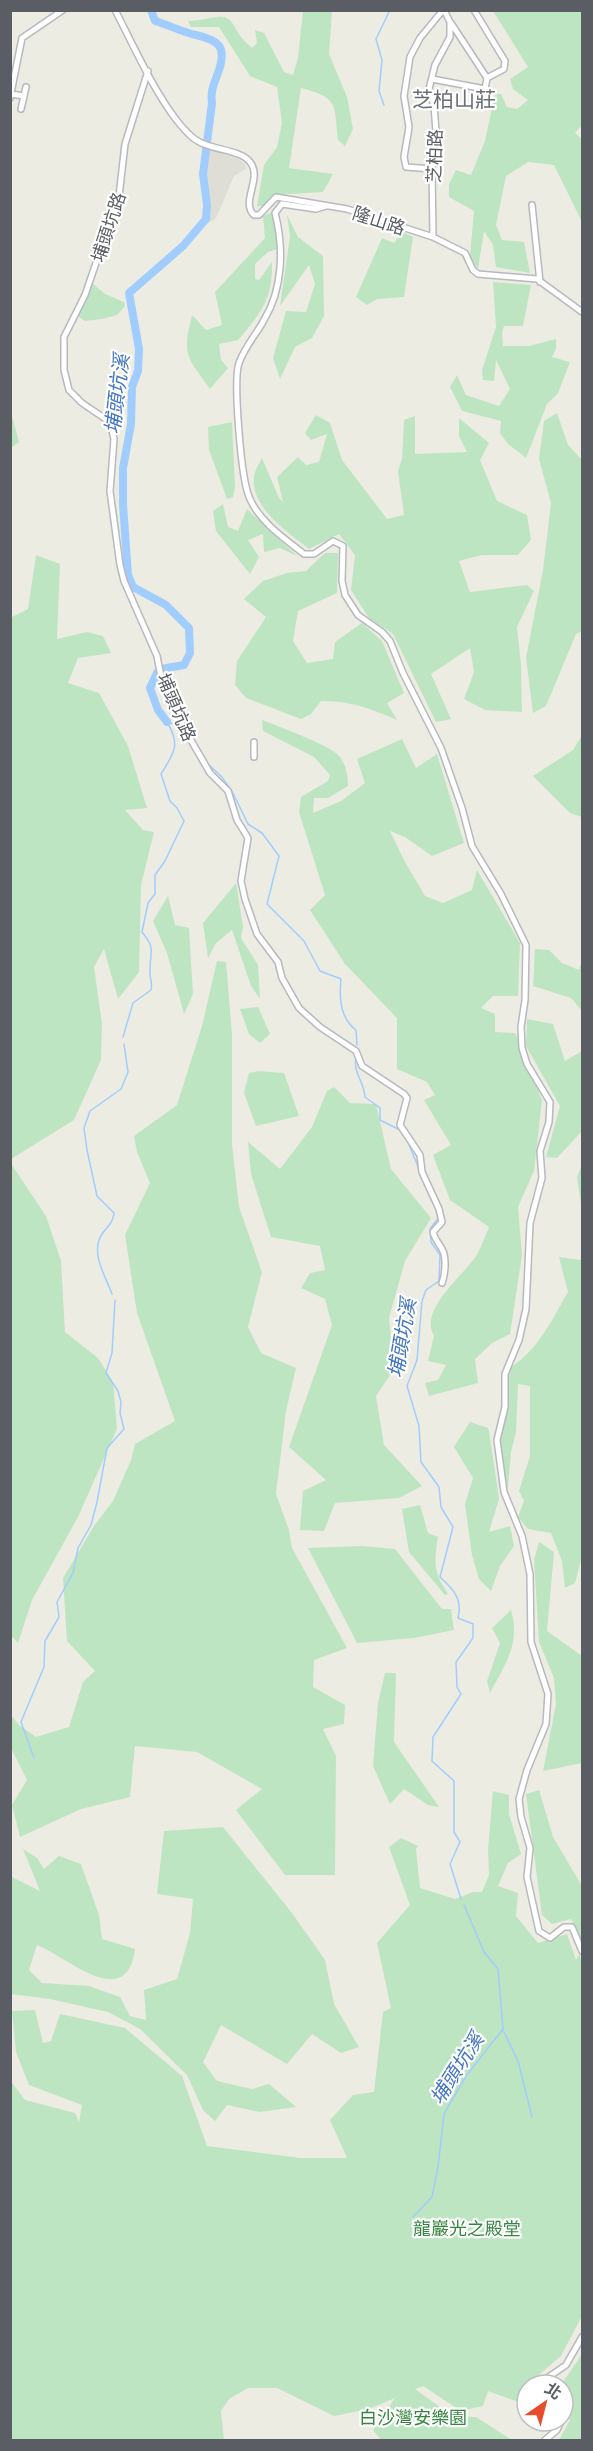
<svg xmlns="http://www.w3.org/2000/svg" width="593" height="2451" font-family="'Exo 2','Noto Sans TC',sans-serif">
  <rect width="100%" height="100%" fill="#edece2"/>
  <path fill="#deddd6" d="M209 149 236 158 245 164 246 169 234 176 216 218 205 225 208 208 206 165Z"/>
  <path fill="#bee5c1" d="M303 11H332L329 54 347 97 353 129 345 146 338 140C334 104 339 98 301 88L289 168 333 174 323 192 273 195 264 206H257L264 165 277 147 282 123 277 87 250 76 219 27H191L188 21C199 21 207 18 218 17 233 15 234 29 242 38 245 42 249 45 252 48L257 43 255 30 264 33 284 72 293 75 298 58Z
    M493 11H582V125L575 133 582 139V222L554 165 528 162 506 176 496 225 502 240 524 242 530 273 496 267 493 245 484 231 478 269 470 256 474 211 449 197V184L456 170 471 175 485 141 495 94H501L507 107 517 109 528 100 513 89 510 79 528 67Z
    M273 212 277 249 268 252 255 264V279L259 280 272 262C273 299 261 313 238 340L219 344 221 360 228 368 210 389C186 355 182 356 192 315L206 330 222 325 215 292 265 238 263 216Z
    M287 215 298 237 323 256 324 316 312 338 295 347 280 379 273 358 286 311 306 312 315 284 309 265 280 306 290 236Z
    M402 232 413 237 404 297 377 299 367 305 356 297 382 238 394 243Z
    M493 282 531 285 523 326H504L502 332 503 346H529L556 339V349L552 357 570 362 558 393 547 404 526 458 508 444 500 433 501 421 462 411 450 387 457 375 466 395 499 406 510 389 496 360 494 381 483 380 482 370 496 327Z
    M92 283 105 294 124 302 125 306 117 315 102 319 85 321 76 315Z
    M11 413 19 442 11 448H10Z
    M557 413 568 445 582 460V631L576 634 546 706 533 713 526 658 543 570 551 503 539 459 544 421Z
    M316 415 330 423 342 460 387 519 404 515 398 471 402 459 404 420 415 416V454L467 452 459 436V418L489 443 480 460 497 501 527 515 531 540 518 555H482L459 561 470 592 527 585 534 591 517 627 521 664 522 712 485 710 464 699 474 672 470 648 431 674 451 719 436 722 393 634 369 618 351 590 355 555 339 534 309 549C288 532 250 508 254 476 255 470 259 464 262 458L279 498 283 502 277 477 298 457 306 465 319 462 327 434 311 440 305 433Z
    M232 422 235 488 233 497 227 499 209 450 208 427Z
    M223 504 228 527 238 531 247 509 297 556 280 548 264 552 263 534 248 540 259 557 250 574 216 531 213 511Z
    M325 553H338L337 593 298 611 293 641 307 663 333 659 335 642 362 623 382 641 404 693 387 703 397 720C373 709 347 700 321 701L311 714 301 719 246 698 235 685 237 661 266 617 244 599 263 581 287 573 306 571Z
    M36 555 60 564 57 639 87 632 103 636 111 653 78 658 68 683 99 693 128 746 147 808 125 810 143 830 154 832 141 885 139 972 118 999 104 949 94 967 102 1024 101 1060 74 1120 11 1159 10 618 28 609Z
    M262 720C277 726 330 745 339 756 346 764 348 776 348 786L328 798H314L313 813 341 801 365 783 357 759 402 739 416 768 437 754 464 843 432 856 405 837 390 831 404 860 425 896 443 903 472 890 477 870 520 943 518 996H493L481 1008 495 1014V1032L515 1033 542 1100 534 1171 518 1207 522 1255 510 1334 492 1343 475 1359 478 1383 429 1396 425 1383 438 1380 446 1365 428 1361 434 1336C418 1309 465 1275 478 1253 482 1245 485 1236 489 1227L450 1200 433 1155 451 1145 424 1100 435 1095 427 1082 397 1069V1018L345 964 310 910 325 895 299 812 301 797 328 781 330 775 314 757 263 731Z
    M582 735V817L570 813 533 776 573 750Z
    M236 883 243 926 241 938 258 965 260 999 251 986 232 930 216 943 208 958 203 923Z
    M168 896 175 925 189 928 193 994 184 1014 167 953 153 921Z
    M535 949 549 950 562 963 579 970 582 960V1011L571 998 533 986Z
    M217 961 226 962 232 1035V1144L239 1207 262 1272 248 1327 261 1353 296 1368 286 1411 276 1494 289 1530 292 1548 347 1648 314 1660 313 1687 345 1705 344 1724 323 1729 336 1756 335 1875H285L236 1810 262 1789 197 1752 135 1746 130 1797 81 1809 20 1837 12 1805 27 1780 11 1748V1715L19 1725 36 1737 69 1727 83 1682 95 1671 67 1641 63 1578 94 1526 113 1501 131 1460 135 1444 175 1421 137 1313 125 1235 150 1183 137 1152 134 1136 177 1105 202 1026Z
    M258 1007 270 1034 260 1043 249 1034 240 1009Z
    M527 1019 553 1024 565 1061 582 1051V1131L557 1158 546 1157 560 1106 526 1046Z
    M258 1071 284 1073 299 1116 256 1126 244 1093 249 1073Z
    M334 1087 350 1103 376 1104 391 1169 431 1218 405 1261 389 1318 394 1369 376 1396 384 1445 422 1486 399 1498 335 1503 324 1531 300 1530 303 1491 326 1480 289 1447 332 1325 325 1299 301 1288 310 1273 325 1270 320 1246 271 1237 251 1174 248 1142 280 1169 312 1127 327 1091Z
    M10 1162 46 1216 61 1261 65 1332 98 1358 113 1382 117 1429 78 1517 32 1600 18 1643 10 1634V1386L12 1381 10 1371Z
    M582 1164V1211L577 1177Z
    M582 1256V1556L575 1583 565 1588 562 1561 551 1533 528 1529 518 1517 524 1501 519 1491 530 1456V1386L518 1384 516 1432 511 1452 508 1487 506 1486 497 1437 511 1367C538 1350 553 1318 568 1292L559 1257 580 1260Z
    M470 1422 488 1428 489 1431 499 1499 489 1532 510 1526 514 1546 500 1566 491 1591 479 1579 472 1555 465 1504 473 1478 454 1447Z
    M420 1505 428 1533 438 1537C434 1563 433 1571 448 1594L445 1595 409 1552 402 1509Z
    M539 1542 554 1552 547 1631 582 1656V1763L543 1771 556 1704 554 1678 539 1642 534 1560Z
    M361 1546 395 1549 442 1609H451L454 1630 414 1638 357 1643 308 1548Z
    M511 1610C521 1644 505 1664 490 1693L487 1681 500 1643 492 1628Z
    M385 1673H396L394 1742 439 1807 428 1805 404 1789 390 1804 373 1766 378 1703Z
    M539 1790 553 1837 582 1886V1944L571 1919 552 1924 542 1915 526 1794Z
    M493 1791 509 1795V1814L521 1854 508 1863 498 1886 518 1893 516 1916 538 1943 567 1934 576 1960 579 1954 582 1962V2316L561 2356 527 2385 523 2393 527 2398V2405L488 2391 483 2406 461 2411 423 2386 415 2389 454 2417H476L512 2440H381L373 2430 395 2398 369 2409 334 2416 277 2388H248L229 2399 221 2411 224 2440H13L10 2432V2080L25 2100 75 2113 79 2122 82 2105 29 2085 16 2052 12 2011 35 2010 43 2043 51 2041 60 2014 125 2028 182 2076 207 2146 300 2158H347L330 2120 353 2095 374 2092 383 2012 391 2008 377 1943 410 1905 389 1847 401 1838 418 1846 416 1849 420 1888 455 1899 473 1892H482L489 1875 488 1850Z
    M223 1827 292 1913 325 1960 334 2004 359 2047 341 2053 312 2034 287 2064 221 2025 203 2062 217 2081 252 2089 269 2084 296 2107 259 2112 227 2105 215 2121 203 2110 187 2075 140 2029 108 2012 50 1999 11 1994 10 1876 40 1891 23 1849 37 1858 44 1869 59 1856 81 1864 99 1915 102 1939 135 1949C127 2013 67 1957 37 1945L29 1970 42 1983 89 1986 120 1997 130 2016 146 2020 144 1990 177 1979 190 1933 193 1899 157 1894 164 1831Z
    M582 2354V2440H559L570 2420 563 2408V2385H561Z"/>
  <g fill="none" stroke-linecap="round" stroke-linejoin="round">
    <path stroke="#a0cdfe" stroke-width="1.5" d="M384 105 379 91 382 60 376 39 390 10
      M168 723 176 724 181 729
      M195 743 205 759
      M207 763 221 776 233 793 248 824 262 833 279 856 267 904 304 941 320 971 341 979C339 998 340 1018 356 1030L357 1045
      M123 1037 133 1003 151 990C153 983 149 977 150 970 150 950 156 949 142 932L148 903 155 894V875L165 861 184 821 177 808 170 801 161 774C174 753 181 745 167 722
      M356 1057C353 1074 364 1081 365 1097L380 1108V1120L402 1131
      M407 1140 439 1217 430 1229 431 1242 440 1255 439 1281 426 1290 422 1301 417 1360 407 1386 419 1426 421 1462 439 1487 441 1507 453 1527 440 1577C453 1589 463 1599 458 1618L473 1624V1638L456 1662 457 1687 461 1694 433 1737 432 1761 454 1781V1832L460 1842 450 1864 461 1899
      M112 1294C105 1275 90 1253 102 1234 108 1226 113 1223 114 1213L97 1196 87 1150 84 1128 90 1111 121 1089 128 1072 124 1044
      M34 1758 21 1722 44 1667 45 1641 59 1617 57 1602 73 1573 78 1548 91 1525 97 1502 107 1448 124 1429 120 1413 121 1402 118 1391 106 1373 112 1353 115 1300
      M503 2030 518 2061 532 2117
      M413 2217 432 2197 438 2167 444 2114 466 2076 503 2029 498 1969 484 1952 464 1905"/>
    <path stroke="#a0cdfe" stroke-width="8" d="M151 10 155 21C169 25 182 32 196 35 218 40 227 46 219 70 215 82 210 90 212 103L203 174 207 205 206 219 183 246 129 293 139 349 138 371 132 387 131 424 123 468V504L128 575 133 587 166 605 189 628 190 653 184 665 161 669
      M157 673 150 688 158 710 167 722"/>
    <g stroke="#b7b9be" stroke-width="8">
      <path id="minor" d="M115 10C134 46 162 111 192 137 208 151 239 148 250 162 263 178 240 202 254 215H259L276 197 347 209 433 237 465 253 473 270 478 274 537 279 582 312
        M474 10 505 61 504 69 487 78
        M451 23 487 78
        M148 71 125 144 119 196 85 295 64 337V370L69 390 82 403 110 422 114 439 110 491 120 565 124 581 157 656 161 677 181 723 210 773 228 791 237 820 248 838 241 881 245 899 257 934 278 962 282 978 299 1008 320 1027 356 1051 362 1066 404 1094 407 1098 400 1125 420 1155 422 1172 439 1209 442 1222 433 1232C435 1241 442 1246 444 1254 446 1262 445 1275 442 1283
        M432 79 485 89 487 78
        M11 94 24 96 26 87
        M10 98 22 38 63 10
        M21 109 24 96
        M432 169 406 167 404 157 409 127 404 96 410 57 420 38 443 10
        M532 205 540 282
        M326 206 316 209 282 204 275 213C284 247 283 289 264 320 256 335 245 346 239 363 233 381 241 481 250 499 260 522 285 539 304 554H314L333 541 343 546 342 581 345 595 358 615 382 632 390 641 403 673 441 748 462 808 472 846 501 894 526 945 525 1000 521 1027 522 1048 527 1064 550 1102 549 1122 540 1151 542 1178 530 1223 526 1309 519 1340 505 1374V1407L497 1440 504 1492 522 1536 530 1574 531 1642 548 1694 546 1724 527 1770 519 1799 521 1817 530 1848 527 1877 539 1931 550 1938 564 1927H572L582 1951
        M433 237 432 169 436 131 434 106 429 89 435 65 450 37V22L444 10
        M254 757V742
        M537 2385 566 2365 582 2337
        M545 2440 557 2430 561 2421"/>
    </g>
    <use href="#minor" stroke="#fff" stroke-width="5"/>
  </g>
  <g text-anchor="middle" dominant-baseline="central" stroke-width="4.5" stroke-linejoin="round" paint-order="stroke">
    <g font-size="18" fill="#5a5d63" stroke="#fff">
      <text transform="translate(434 156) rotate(-88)">芝柏路</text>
      <text transform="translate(379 220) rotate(18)">隆山路</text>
      <text transform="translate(108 227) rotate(-72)">埔頭坑路</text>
      <text transform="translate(177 707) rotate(67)">埔頭坑路</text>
    </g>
    <g font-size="18" fill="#368641" stroke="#fff">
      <text x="467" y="2228">龍巖光之殿堂</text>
      <text x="413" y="2417">白沙灣安樂園</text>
    </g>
    <g font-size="20" font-style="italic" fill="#4376c2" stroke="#fff">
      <text transform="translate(116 394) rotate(-83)">埔頭坑溪</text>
      <text transform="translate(401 1338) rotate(-80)">埔頭坑溪</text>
      <text transform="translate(456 2068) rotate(-57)">埔頭坑溪</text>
    </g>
    <g font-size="21" fill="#6b6f75" stroke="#fff">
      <text x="454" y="98">芝柏山莊</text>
    </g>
  </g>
  <rect width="593" height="2451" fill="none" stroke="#5a5d63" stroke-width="24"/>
  <g transform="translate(545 2403) rotate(35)"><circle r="28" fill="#ffffff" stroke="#bdbec1" stroke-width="1.5"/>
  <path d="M0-4.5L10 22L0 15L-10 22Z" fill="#e84c2d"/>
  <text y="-9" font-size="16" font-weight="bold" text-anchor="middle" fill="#5a5d63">北</text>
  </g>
</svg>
